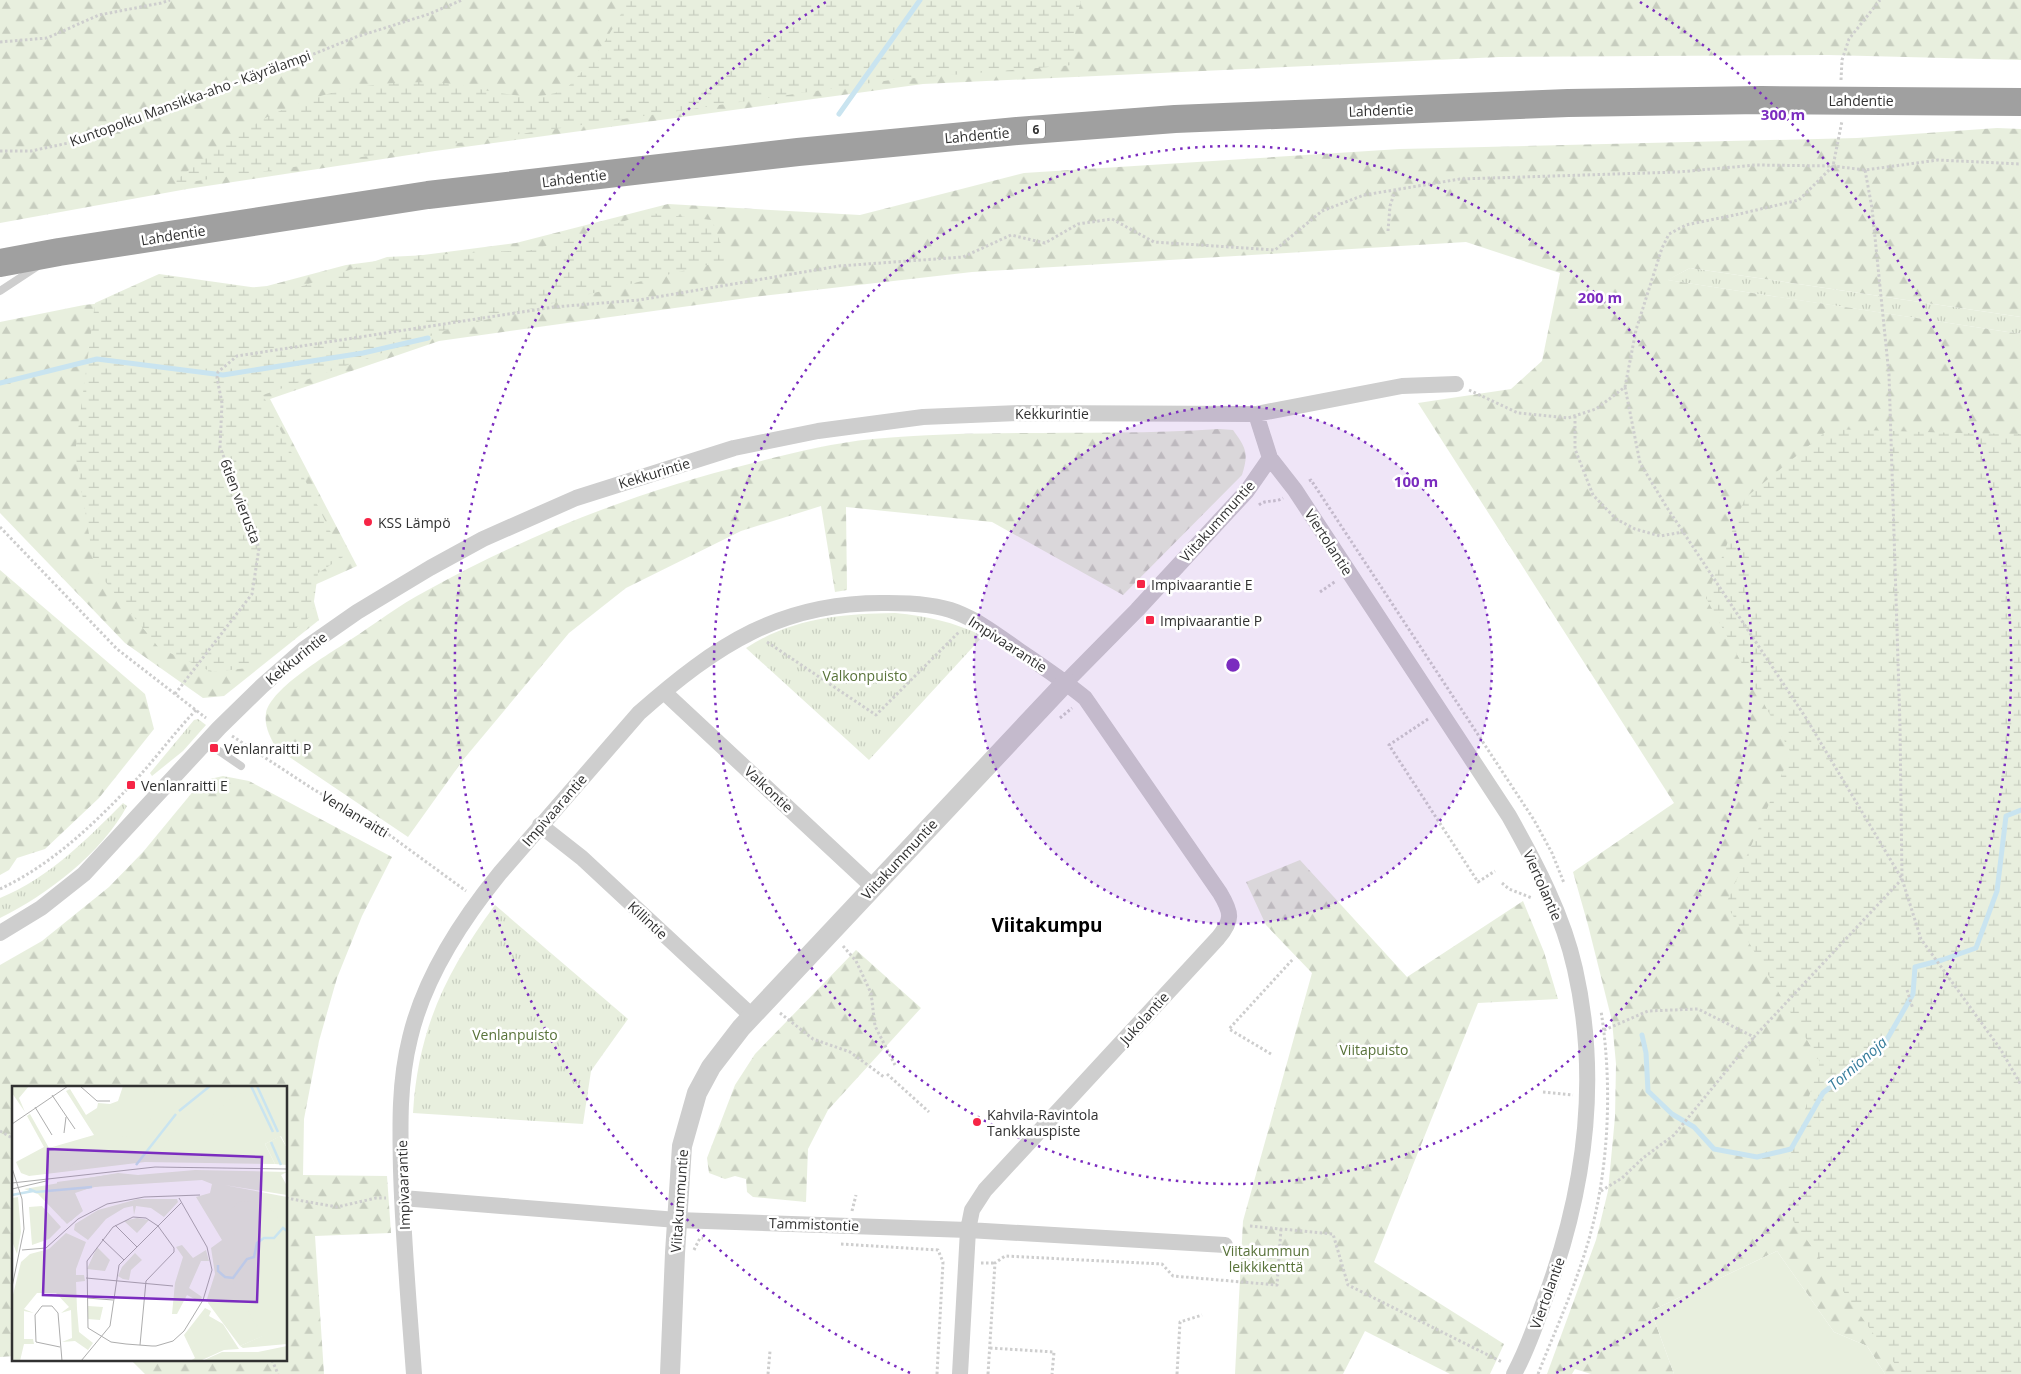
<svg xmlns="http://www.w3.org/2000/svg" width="2021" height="1374" font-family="'Open Sans',sans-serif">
  <defs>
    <pattern id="grass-tufts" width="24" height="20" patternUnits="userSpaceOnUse" patternTransform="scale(1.25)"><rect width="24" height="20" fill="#e8efde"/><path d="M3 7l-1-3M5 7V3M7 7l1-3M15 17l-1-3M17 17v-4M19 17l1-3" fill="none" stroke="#c7cdbf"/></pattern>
    <pattern id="forest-firs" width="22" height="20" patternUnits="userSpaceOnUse" patternTransform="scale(1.25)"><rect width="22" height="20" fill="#e8efde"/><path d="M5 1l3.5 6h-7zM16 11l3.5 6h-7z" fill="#c7cdbf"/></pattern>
    <pattern id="wetland-marsh" width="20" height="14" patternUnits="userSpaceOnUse" patternTransform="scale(1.25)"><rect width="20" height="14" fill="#e8efde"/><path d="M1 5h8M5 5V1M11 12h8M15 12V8" fill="none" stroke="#c7cdbf"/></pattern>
  </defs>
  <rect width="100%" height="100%" fill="#fff"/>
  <path fill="url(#grass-tufts)" d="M1690 268 2021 317V334L1667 280Z
    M895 613C928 616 953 622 983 636L869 760 746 648C792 618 841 614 895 613Z
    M198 719 206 725 183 751 152 776 150 773 194 720Z
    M123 803 127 806C102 853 47 895 0 918V898C49 878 86 840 123 803Z
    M495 905 628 1019 591 1071 583 1124 413 1113C418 1029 446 972 495 905Z"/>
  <path fill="url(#forest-firs)" d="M0 0H2021V60L1829 55 1499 57 923 84 435 151 187 189 0 223Z
    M1997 128 2021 129V317L1690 268 1668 280 2021 334V1374H1885L1867 1346 1834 1332 1777 1251 1651 1311 1674 1374H1591L1575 1369 1572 1374H1547L1596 1240 1608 1191 1615 1117 1616 1064 1612 1021 1588 925 1573 872 1674 803 1418 403 1511 389 1542 361 1560 273 1466 242 972 272 754 297 439 341 270 399 357 566 310 587 319 620 224 696 203 698 125 643 0 513V322L84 305 267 286 346 265 516 243 668 204 860 215 1024 173 1400 149 1857 138Z
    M1219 429 1233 430C1246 448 1249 453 1242 475L1123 595 992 522 846 507 847 590 835 592 821 506 741 531 626 588 569 633 463 760 408 837 276 748C270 737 264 726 266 713 271 688 329 654 350 640 375 624 399 605 426 591 529 534 638 491 753 463 792 453 832 443 873 439 988 428 1104 437 1219 429Z
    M0 570 145 694 154 729 99 798 45 849 17 858 9 870 0 875Z
    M223 776 249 781 392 857 362 916 337 978 319 1041 304 1119 303 1175 387 1176 391 1233 315 1236 324 1374H145L131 1360H286V1088H14V1356L0 1357V965L42 941 109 887 143 852 200 783 210 779Z
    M1300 860 1407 977 1523 901 1544 952 1558 999 1478 1003 1374 1262 1504 1344 1490 1374H1450L1365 1331 1343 1374H1235L1243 1221 1312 973 1266 925 1246 882Z
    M856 950 921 1008 828 1110 808 1149 806 1202 753 1197 747 1192 746 1179 735 1176 725 1179 709 1173 707 1158 735 1085 755 1054Z"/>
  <path fill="url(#wetland-marsh)" d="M629 0H1081L1076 21 1073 65 891 80 176 184 177 179C203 160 231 138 258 122 314 91 379 79 442 83 481 86 523 105 562 91 566 89 570 85 573 81 598 58 612 29 629 0Z
    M650 213 712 220 727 260 453 328 263 395 343 557 318 573 312 615 248 668 212 672 159 648 95 569 75 453 95 303 159 274 285 292 387 257 533 250Z
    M1829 429 1957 433 2021 434V1374H1902L1787 1212V1166L1820 1062 1726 904 1791 753 1706 598 1745 498Z"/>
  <path fill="#e8efde" d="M1777 1251 1834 1332 1867 1346 1885 1374H1674L1651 1311Z"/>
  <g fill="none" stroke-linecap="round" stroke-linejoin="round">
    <path stroke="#c9e4f0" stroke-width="5" d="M839 114 920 0
      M0 383 97 359 223 375 363 353 428 338
      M1642 1035 1646 1053 1648 1091 1672 1114 1694 1127 1714 1149 1757 1157 1791 1149 1823 1093 1886 1041 1913 994 1915 967 1942 960 1976 948 1997 891 2006 816 2021 810"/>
    <path stroke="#cecece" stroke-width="3" stroke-dasharray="2.5 2.5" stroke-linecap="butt" d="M0 42 47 38 99 15 161 3 170 0
      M1841 80 1842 60 1849 39 1880 0
      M0 151H31L73 142 108 125 264 74 356 37 429 14 462 0
      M1388 231 1390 206 1395 191
      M1625 387 1640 463 1666 506 1806 718 1902 879 1921 939 2001 1050 2021 1085
      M1469 390 1518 413 1568 418 1596 409 1625 387 1636 330 1662 248 1669 234 1686 225 1735 215 1799 200 1833 166 1842 121
      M1575 416V449L1593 495 1616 519 1635 529 1660 536 1683 532
      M1309 481 1311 480 1534 820 1552 853 1564 883
      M1259 505C1266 499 1275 503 1283 498
      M0 527 117 649 206 718
      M1320 592 1336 581
      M767 642 876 715 959 632
      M175 694 252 594 259 548 220 447 222 403 217 378 218 372 237 356 554 307 639 300 839 266 963 257 1011 235 1045 243 1078 224 1112 219 1154 242 1275 250 1322 211 1364 195 1460 179 1678 172 1756 165 1833 166 1865 170 1938 160 2021 164
      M1060 718 1072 708
      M1428 719 1389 745 1478 882 1495 871
      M232 736 313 789 384 831 466 891
      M1502 883 1509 889 1532 898
      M0 889C51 865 92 826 131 785 154 761 173 734 196 710
      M843 946 856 961 871 993 875 1026 895 1065
      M1907 990 1913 1009
      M780 1013 813 1039 850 1052 884 1077
      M1604 1030 1648 1011 1698 1009 1754 1037 1902 879 1900 725 1889 375 1872 208 1865 170
      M1271 1054 1229 1029 1293 959
      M887 1074 929 1112
      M1543 1092 1573 1095
      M0 1131 14 1139
      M1601 1191 1622 1178 1643 1158 1674 1135 1754 1037
      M286 1198 337 1207 376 1198H386
      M852 1211 856 1195
      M1250 1226 1333 1234 1348 1285 1502 1362
      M841 1244 938 1250 943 1262 937 1374
      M694 1250 700 1238H703
      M981 1263H995
      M990 1348 1054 1352 1052 1374
      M272 1360 278 1374
      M768 1374 770 1351
      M988 1374 995 1263 1005 1256 1162 1264 1173 1276 1277 1285 1281 1229
      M1177 1374 1180 1322 1202 1315
      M1538 1374C1554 1333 1573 1292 1586 1249 1609 1176 1613 1087 1601 1011"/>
    <path stroke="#cecece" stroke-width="8" d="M0 291 38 266
      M206 742 241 766"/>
    <path stroke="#cecece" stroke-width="16" d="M1256 414 1270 458 1295 490 1509 816C1536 864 1563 915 1575 969 1601 1084 1584 1196 1543 1304 1535 1327 1526 1352 1514 1374
      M1066 682 1137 610 1247 491 1270 458
      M664 692 873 887
      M540 825 582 858 753 1017
      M0 933 41 908 84 874 219 728 262 686 304 649 357 612 430 568 483 539 576 498 734 448 818 431 923 417 1019 413 1256 414 1402 386 1456 384
      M402 1198 677 1220 968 1230 1225 1245
      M414 1374C409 1306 403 1238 401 1170 400 1125 399 1082 410 1038 424 978 461 921 500 873L639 713C716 645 781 601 888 603 910 603 936 604 956 612 979 621 997 635 1017 649 1040 665 1063 680 1085 698L1220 893C1232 913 1233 920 1218 938L985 1190 972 1210 968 1230 960 1374"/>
    <path stroke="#cecece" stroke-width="20" d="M670 1374 675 1253 682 1146 697 1093 711 1067 741 1028 1066 682"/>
    <path stroke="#a0a0a0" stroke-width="28" d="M0 263 59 252 428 195 798 152 1017 131 1175 119 1568 103 1761 100 2021 102"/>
  </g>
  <circle cx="1233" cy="665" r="259" fill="#7b2cbf" fill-opacity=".12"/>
  <g fill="none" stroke="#7b2cbf" stroke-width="2.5" stroke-dasharray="2.5 5">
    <circle cx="1233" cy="665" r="259"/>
    <circle cx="1233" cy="665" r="519"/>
    <path d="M910 1373A778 778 0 0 1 826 2M1640 2A778 778 0 0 1 1556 1373"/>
  </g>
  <g fill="#f62546" stroke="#fff" stroke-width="2">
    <circle cx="368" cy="522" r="5"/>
    <rect x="1136" y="579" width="10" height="10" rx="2.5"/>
    <rect x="1145" y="615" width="10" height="10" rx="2.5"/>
    <rect x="209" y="743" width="10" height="10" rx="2.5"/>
    <rect x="126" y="780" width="10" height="10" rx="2.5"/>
    <circle cx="977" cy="1122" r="5"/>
  </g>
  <g text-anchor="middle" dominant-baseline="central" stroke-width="5" stroke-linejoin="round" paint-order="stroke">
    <rect fill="#fff" stroke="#6f6f6f" stroke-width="1" x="1027" y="119.5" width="18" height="19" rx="4"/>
    <g font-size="12" font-weight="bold" fill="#313131">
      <text x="1036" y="129">6</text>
    </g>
    <g font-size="14" fill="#313131" stroke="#fff">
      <text transform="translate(190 98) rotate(-20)">Kuntopolku Mansikka-aho - Käyrälampi</text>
      <text x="1861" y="100">Lahdentie</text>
      <text transform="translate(1381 110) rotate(-2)">Lahdentie</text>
      <text transform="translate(977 135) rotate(-5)">Lahdentie</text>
      <text transform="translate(574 178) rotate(-7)">Lahdentie</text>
      <text transform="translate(173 235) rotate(-9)">Lahdentie</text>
      <text x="1052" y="413">Kekkurintie</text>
      <text transform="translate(654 473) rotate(-17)">Kekkurintie</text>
      <text transform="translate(241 501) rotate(69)">6tien vierusta</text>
      <text transform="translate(1217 521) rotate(-48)">Viitakummuntie</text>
      <text transform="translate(1329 542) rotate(57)">Viertolantie</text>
      <text transform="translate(1008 644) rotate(33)">Impivaarantie</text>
      <text transform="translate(296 658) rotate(-39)">Kekkurintie</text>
      <text transform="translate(769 789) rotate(43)">Valkontie</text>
      <text transform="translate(554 810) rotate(-49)">Impivaarantie</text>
      <text transform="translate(355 814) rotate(31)">Venlanraitti</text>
      <text transform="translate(899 859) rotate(-47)">Viitakummuntie</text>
      <text transform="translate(1543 885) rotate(66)">Viertolantie</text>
      <text transform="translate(648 920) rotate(43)">Killintie</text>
      <text transform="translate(1144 1018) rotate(-48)">Jukolantie</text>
      <text transform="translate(403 1185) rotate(-92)">Impivaarantie</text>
      <text transform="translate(679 1201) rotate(-86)">Viitakummuntie</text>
      <text transform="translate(814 1224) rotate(2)">Tammistontie</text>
      <text transform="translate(1547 1293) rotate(-70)">Viertolantie</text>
    </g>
    <g font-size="14" fill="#313131" stroke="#fff" text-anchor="start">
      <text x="378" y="522">KSS Lämpö</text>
      <text x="1151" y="584">Impivaarantie E</text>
      <text x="1160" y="620">Impivaarantie P</text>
      <text x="224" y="748">Venlanraitti P</text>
      <text x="141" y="785">Venlanraitti E</text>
      <text x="987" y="1114">Kahvila-Ravintola<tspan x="987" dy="16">Tankkauspiste</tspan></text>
    </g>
    <g font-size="14" fill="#587239" stroke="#fff">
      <text x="865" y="675">Valkonpuisto</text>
      <text x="515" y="1034">Venlanpuisto</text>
      <text x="1374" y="1049">Viitapuisto</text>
      <text x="1266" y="1250">Viitakummun<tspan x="1266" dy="16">leikkikenttä</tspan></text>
    </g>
    <g font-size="15" font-style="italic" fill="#367d9c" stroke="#fff">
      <text transform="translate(1857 1063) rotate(-41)">Tornionoja</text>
    </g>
    <g font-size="19" font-weight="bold" fill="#000" stroke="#fff">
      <text x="1047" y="925">Viitakumpu</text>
    </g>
  </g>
  <g transform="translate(12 1086)">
    <rect width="275" height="275" fill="#fff"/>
    <path d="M268 50 275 62V79L263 78 253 58ZM125 132 137 134 125 147 112 135ZM85 161 98 174 93 185 75 183ZM76 220 91 221 88 234 76 233Z" fill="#e8efde"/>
    <path d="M0 0H17L7 12 13 26 0 7ZM111 0H275V62L269 50 253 58 263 78 133 76 17 90 9 87 4 76 32 61 15 30 18 28 37 62 82 49 54 5 58 3 74 29 85 22 86 17 98 18 106 15ZM183 84 275 86 269 89 275 100V109L212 99 275 111V258L231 262 228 260 250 250 208 215 194 216 203 188 199 162 210 154 184 111 198 107 200 98 190 94 81 101 63 107 71 125 55 138 26 108 12 103 106 87 126 89ZM6 111 9 146 5 168 0 155V112ZM126 113H165L166 116 152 131 139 122 124 120 122 129 121 120 112 122 94 133 76 154 62 144 63 138 86 124ZM30 120 49 141 37 153 20 159 17 121ZM54 147 74 156 64 183V189H72L73 195 64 196 65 223 67 246 81 257 76 264 63 255 50 256 60 252 59 224 49 227 57 221 44 207H25L12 223 22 227 12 225V253H21L22 258H12L8 275H0V213L9 176 18 168 37 163ZM170 159 181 172 194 164 197 175H189L177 202 190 211 188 216 175 209 165 228H160L163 197 171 171 164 161ZM123 167 130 174 119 184 117 194 111 193 106 190 110 181ZM193 222 199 225 197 230 211 238 227 263 212 264 188 275H178L183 272 172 249ZM275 260V275H190L210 266H246Z" fill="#e8efde"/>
    <path d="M143 0H235L234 5 217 14 202 28 192 49H186L174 37 167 39 153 59 149 74 54 83 72 74 95 75 110 51 133 48 138 39ZM104 88 110 89 112 94 62 106 70 124 59 135 50 133 44 124 45 96ZM228 115 254 117 267 133 271 151 275 153V254L263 258 254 255 221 198 224 183 215 166 223 150 214 133 219 123Z" fill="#e8efde"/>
    <path d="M219 202 251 250 228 260 196 217 197 214 208 215 206 208Z" fill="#e8efde"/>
    <path fill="none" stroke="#c9e4f0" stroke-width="2.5" d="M239 0 261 46M245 0 266 46M167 25 198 0M259 56 269 79M124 79 164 28M17 103 24 106 80 101M0 109 21 105M206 179V185L213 191 221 192 235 173 242 171 245 157 252 152H262L271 142 275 145"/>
    <path fill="none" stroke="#adadad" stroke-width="1" d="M68 0 85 15H98M40 9 63 43M23 21 40 49M0 38 56 0M52 47 54 31M0 82 10 113 12 143 0 201M0 97 143 81 275 83M0 103 34 95M103 139 125 161M90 153 112 174M10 164 34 162 66 133 95 118 132 111 188 109M74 192 161 200M75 212 101 214M128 259 134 195 162 166V162L146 140 134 132 121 131 101 141 75 175 76 242 99 256 114 258 140 260H144L161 255 172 245 191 214 200 184 195 161 167 112M48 261 24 256 23 229 30 220H40L46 227 50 275M69 275 98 240 107 179 169 117"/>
    <path fill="#7b2cbf" fill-opacity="0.15" stroke="#7b2cbf" stroke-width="2.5" d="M36 63 250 71 245 216 31 209Z"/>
    <rect width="275" height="275" fill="none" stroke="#313131" stroke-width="2.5"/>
  </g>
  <circle cx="1233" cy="665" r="8" fill="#7b2cbf" stroke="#fff" stroke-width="2.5"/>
  <g font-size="15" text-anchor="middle" font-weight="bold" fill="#7b2cbf" stroke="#fff" stroke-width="5" stroke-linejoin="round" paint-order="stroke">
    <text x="1783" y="120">300 m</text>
    <text x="1600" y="303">200 m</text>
    <text x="1416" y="487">100 m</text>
  </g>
</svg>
